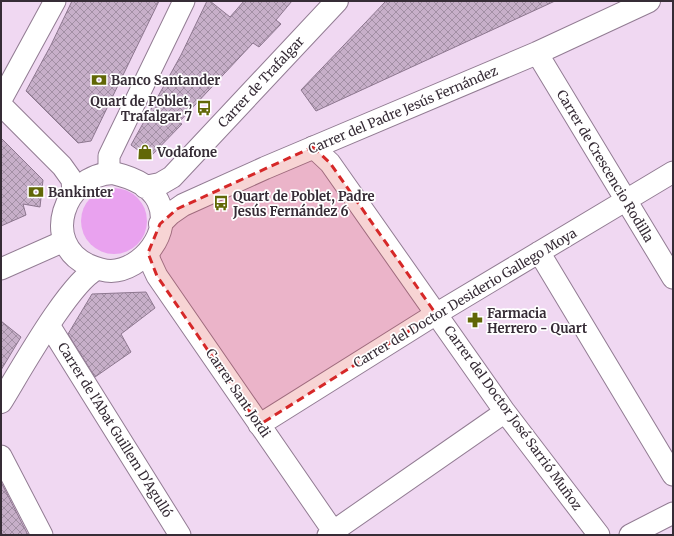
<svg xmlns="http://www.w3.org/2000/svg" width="674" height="536" font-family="Merriweather,serif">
  <defs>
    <pattern id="building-cross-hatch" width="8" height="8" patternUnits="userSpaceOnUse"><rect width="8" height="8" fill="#c7afc9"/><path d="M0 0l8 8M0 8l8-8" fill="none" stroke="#a28fa4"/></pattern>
  </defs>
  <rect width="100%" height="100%" fill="#f0d8f2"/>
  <path fill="#e9a2ef" d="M81 221a33 33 0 1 1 66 0a33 33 0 1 1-66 0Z"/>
  <path fill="url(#building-cross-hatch)" stroke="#8d778f" d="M72 1H159L91 141 78 143 26 91 51 45Z
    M207 1H210L230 17 244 1H292L276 20 281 24 259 47 253 43 179 122 182 124 149 158 131 145 181 55Z
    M386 1H555L316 111 301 90Z
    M1 138 43 180 40 207 23 204 26 215 1 226Z
    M146 292 155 308 121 334 131 352 95 377 68 334 92 294Z
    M1 321 21 337 1 370Z
    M1 482 28 535H1Z"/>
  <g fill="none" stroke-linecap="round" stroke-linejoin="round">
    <g stroke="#927c93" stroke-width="23">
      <path id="minor" d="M537 53 673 278
        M1 100 55 1
        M1 105 62 166 72 180 73 193
        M313 147 330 163 505 412 599 535
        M113 173 109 168V156L184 1
        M539 252 673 475
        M148 253 150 261 157 276 333 531
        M1 269 64 241
        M49 325 180 535
        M259 425 436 314 673 172
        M1 456 42 535
        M328 535 505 412
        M630 535 673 513"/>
    </g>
    <g stroke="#927c93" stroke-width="24">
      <path id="tertiary" d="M113 173C130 177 150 184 158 201 173 232 142 270 111 271 102 271 95 268 88 265 41 243 63 175 113 173Z
        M145 187 160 184 172 177 337 1
        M160 224 170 214 183 205 265 168 537 53 649 1
        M1 402C19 373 70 281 97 269"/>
    </g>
    <use href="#minor" stroke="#fff" stroke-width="21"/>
    <use href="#tertiary" stroke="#fff" stroke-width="22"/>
  </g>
  <path fill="#d62828" fill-opacity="0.2" stroke="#d62828" stroke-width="3" stroke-dasharray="8 5" stroke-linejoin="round" d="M313 147 330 163 436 314 259 425 157 276 148 253 160 224 177 209Z"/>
  <defs>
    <g id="bank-bare" transform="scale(1.2)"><path d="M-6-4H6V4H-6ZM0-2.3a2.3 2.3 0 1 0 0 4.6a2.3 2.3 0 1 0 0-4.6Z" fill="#616706" stroke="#fff" stroke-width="2.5" paint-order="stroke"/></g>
    <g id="bus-bare" transform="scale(1.2)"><path d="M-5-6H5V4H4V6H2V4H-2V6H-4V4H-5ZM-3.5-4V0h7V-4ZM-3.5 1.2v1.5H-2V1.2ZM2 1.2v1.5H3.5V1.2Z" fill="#616706" stroke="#fff" stroke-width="2.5" paint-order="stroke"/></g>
    <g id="shop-bare" transform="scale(1.2)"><path d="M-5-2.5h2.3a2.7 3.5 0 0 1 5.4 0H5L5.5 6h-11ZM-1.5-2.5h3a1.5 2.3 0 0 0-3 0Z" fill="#616706" stroke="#fff" stroke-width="2.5" paint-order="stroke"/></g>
    <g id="pharmacy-bare" transform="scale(1.2)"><path d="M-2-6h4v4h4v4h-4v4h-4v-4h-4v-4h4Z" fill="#616706" stroke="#fff" stroke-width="2.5" paint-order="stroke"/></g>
  </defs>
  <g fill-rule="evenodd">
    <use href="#bank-bare" x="99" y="80"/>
    <use href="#bus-bare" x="204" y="108"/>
    <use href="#shop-bare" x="145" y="152"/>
    <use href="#bank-bare" x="36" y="192"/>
    <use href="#bus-bare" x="221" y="203"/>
    <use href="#pharmacy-bare" x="475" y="320"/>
  </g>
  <g text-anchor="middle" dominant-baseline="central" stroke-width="3.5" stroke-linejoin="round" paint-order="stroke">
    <g font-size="13" font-weight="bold" fill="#362c36" stroke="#fff" text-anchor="start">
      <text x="111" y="80">Banco Santander</text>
      <text x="192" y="101" text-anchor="end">Quart de Poblet,<tspan x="192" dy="15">Trafalgar 7</tspan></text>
      <text x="157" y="152">Vodafone</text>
      <text x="48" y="192">Bankinter</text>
      <text x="233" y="196">Quart de Poblet, Padre<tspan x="233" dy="15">Jesús Fernández 6</tspan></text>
      <text x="487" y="313">Farmacia<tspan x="487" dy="15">Herrero - Quart</tspan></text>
    </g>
    <g font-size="13" fill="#362c36" stroke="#fff">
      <text transform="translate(261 82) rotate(-47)">Carrer de Trafalgar</text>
      <text transform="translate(403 110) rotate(-23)">Carrer del Padre Jesús Fernández</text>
      <text transform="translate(605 166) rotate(59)">Carrer de Crescencio Rodilla</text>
      <text transform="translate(465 298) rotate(-31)">Carrer del Doctor Desiderio Gallego Moya</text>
      <text transform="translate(238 393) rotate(56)">Carrer Sant Jordi</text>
      <text transform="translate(513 418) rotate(54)">Carrer del Doctor José Sarrió Muñoz</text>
      <text transform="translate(115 430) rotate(58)">Carrer de l'Abat Guillem D'Agulló</text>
    </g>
  </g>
  <rect width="674" height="536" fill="none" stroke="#362c36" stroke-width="4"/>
</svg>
